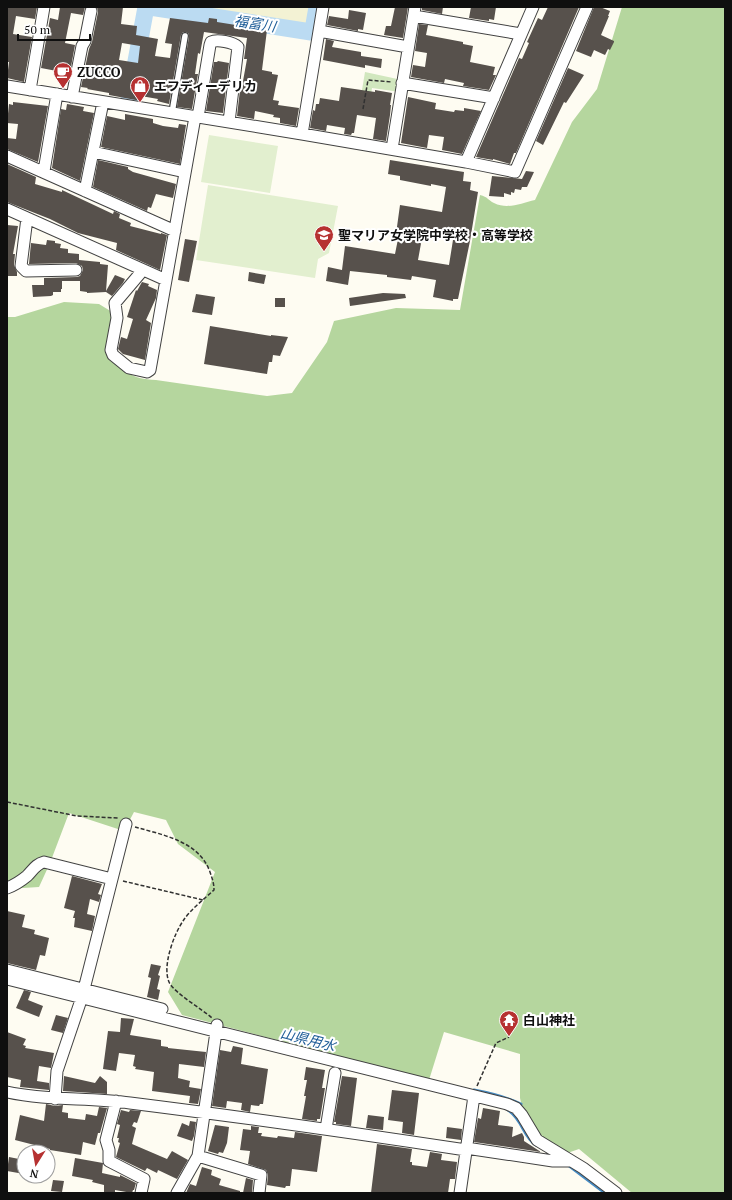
<svg xmlns="http://www.w3.org/2000/svg" width="732" height="1200" font-family="'PT Serif','Noto Sans JP',serif">
  <rect width="100%" height="100%" fill="#fefcf2"/>
  <path fill="#f3f2d4" d="M185 7H310L306 27Z"/>
  <path fill="#d1e7be" d="M365 72 402 80 400 92 372 88 368 115 358 114Z"/>
  <path fill="#b5d69e" d="M622 7H725V1193H632L579 1149 553 1158 528 1133 520 1098V1054L444 1032 429 1080 182 1015 168 992 215 872 178 844 166 820 134 812 124 831 69 813 50 863 39 887 7 889V317H15L64 302 99 304 112 312 107 353C122 371 131 379 156 380L267 396 292 393 327 342 334 321 396 308 460 310 480 195C488 197 488 200 494 203 508 210 521 203 535 200L572 122 597 89Z"/>
  <path fill="#e2efcf" d="M209 135 278 146 270 193 201 182Z
    M208 185 338 206 329 253 318 259 315 278 196 260Z"/>
  <g fill="none" stroke-linecap="round" stroke-linejoin="round">
    <path stroke="#478cc4" stroke-width="3" d="M474 1090C490 1093 506 1097 521 1104
      M508 1110C523 1120 523 1137 536 1145
      M568 1165 605 1193"/>
    <path stroke="#bbdbf2" stroke-width="17" d="M150 7 311 32 313 30 317 7
      M129 99 146 7"/>
  </g>
  <path fill="#57514c" fill-rule="evenodd" d="M8 7H37L35 19 16 16 13 34 32 37 24 82 7 78 9 62H7V14Z
    M60 7H85L83 15 71 13 65 43 75 45 68 83 60 82 62 72 41 68 50 18 58 20Z
    M97 7H123L121 24 137 26 136 35 158 39 155 56 170 58 172 44 165 43 170 18 208 23 209 18 217 19V22L267 30 262 70 272 72V74L278 75 273 100 279 101 278 105 299 108 296 126 280 123V118L273 117 274 115 255 111 254 119 237 116 241 81H243L247 59H244L247 38 204 32 200 54 198 53 195 74H198L192 109 177 107 189 37V34L186 32H183L181 35 169 104 157 101 158 99 141 96V101L109 95V93L87 89 88 88 81 87 89 49 92 42 98 12ZM122 43 140 46 138 63 119 60Z
    M395 7H408L403 38 384 35 386 26H391Z
    M422 7H443L442 14 422 10Z
    M471 7H496L494 20 489 19V21L469 18Z
    M548 7H579L516 153H514L510 164 493 159V160L476 157 519 58 522 59 529 43 527 42 538 18 542 20Z
    M594 7H600L610 11 608 16H609L601 35 614 41V42L610 50 608 49 605 55 594 50 591 57 576 51Z
    M349 10 366 13 363 30 358 29V31L327 25 329 16 348 19Z
    M419 24 428 25 426 35 463 42V44L473 46 470 62 495 67 493 75H496L489 90 463 86 464 83 445 79 444 83 411 77 413 65 425 67 427 53 415 51Z
    M326 39 334 41 332 47 361 52V56L382 59 381 68 365 65V68L323 60Z
    M218 61 229 63 223 113 206 111 214 62H217Z
    M568 68 584 75 566 103 564 102 543 145 536 141Z
    M341 87 375 92V90L392 93 390 105H391L390 115 386 141 373 139 376 118 357 115 354 133H352L351 135 344 134 345 128 327 125 326 131 310 128 313 110 315 111 316 104H319L320 98 339 101Z
    M408 97 436 103 435 109 454 112 455 110 464 111V108L481 111 462 154 442 150 444 137 429 135 427 148 401 143Z
    M13 102 48 106 38 162 7 149V138L16 139 18 124 7 123 9 104 13 105Z
    M67 104 84 107 83 111 94 113 80 181 52 168 61 109 66 110Z
    M125 114 153 119V123L163 126 178 128 179 124 186 125 180 164 101 147 107 116 125 120Z
    M98 160 128 167V169L133 172 176 184 173 198 156 194 151 208 148 207 147 211 93 187Z
    M390 160 464 172 463 181 471 182 470 190 478 192 470 241 458 299H453V301L433 297 436 280 412 276 411 280 387 277V275L350 271 348 285 326 281 328 267 342 270 345 246 395 254 399 234H396L400 205 442 212 446 187 431 184V186L400 180V176L388 174ZM426 232 444 235 443 238 453 240 449 265 418 260 422 238H426Z
    M7 164 36 177 35 184 62 192V190L113 214 114 211 120 214 119 218 131 223 130 226 161 234V233L167 235 160 270 116 250 117 243 78 233 50 219 7 202Z
    M526 171 534 172 527 187H522L521 190 515 189 514 193 511 192V195L504 193V197L489 196 492 176 522 179Z
    M7 225 18 226 13 254H15L14 265 17 272V276H7Z
    M185 239 197 241 189 282 178 280Z
    M47 240 55 241V243L61 244 60 248 68 249V253L79 254V260L100 262V264L108 265 106 291 115 275 125 279 123 283 112 296 106 292 87 293V292L80 291V281H62V289H61V292H53V295L51 296 33 297 32 285H44V278L77 277 80 276 83 270 82 266 76 263 29 264 31 243 46 245Z
    M249 272 266 275 264 284 248 281Z
    M142 282 149 284 148 286 157 290 156 298 146 320 151 323 145 360 123 354 118 349 121 337 127 339 133 319 127 317 136 290 137 291Z
    M383 293 405 294 406 298 350 306 349 298Z
    M196 294 215 297 212 315 192 312Z
    M275 298H285V307H275Z
    M210 326 271 336V335L288 337 280 356 273 355 272 362H269L267 374 204 364Z
    M72 876 102 884 98 894 101 895 99 902 90 899 87 914 95 916 92 931 74 927 75 918H73L75 911 64 908Z
    M7 911 25 915 22 927 35 930 34 934 49 938 45 956 40 955 36 970 7 963Z
    M151 964 161 966 158 975 160 976 157 989 160 990 158 1000 147 997 151 978 148 977Z
    M24 990 31 992 28 1000 43 1006 39 1017 16 1008Z
    M56 1015 68 1018 63 1033 51 1030Z
    M121 1018 134 1019 130 1035 161 1040V1046L168 1047V1048L206 1052 204 1067 179 1064 178 1078 190 1081 189 1087 201 1089 198 1104 189 1103 190 1096 152 1091 154 1072 135 1069 136 1067 133 1066 135 1055 119 1053 116 1071 103 1069 108 1031 120 1032Z
    M7 1032 26 1039 23 1045 26 1046 25 1048 54 1053 51 1068 39 1066 37 1081 49 1083V1090L20 1087 21 1080 7 1077Z
    M233 1046 243 1048 241 1064 268 1069 263 1104H260L259 1106 251 1105 250 1112 241 1110 242 1103 227 1101 226 1108 212 1106 220 1050 231 1052Z
    M306 1067 325 1070 322 1088H325L320 1119H317V1121L302 1119 306 1096H304L307 1080H304Z
    M64 1076 95 1083 100 1076 107 1082V1094L63 1091Z
    M342 1076 357 1078 351 1126 336 1124V1122H334Z
    M392 1090 419 1093 414 1135 402 1133 403 1122 388 1120Z
    M46 1104 55 1106 63 1105 62 1112 68 1113V1118L85 1120 86 1114 97 1116 99 1107 107 1108 100 1133H98L95 1145 83 1142 81 1155 50 1150V1149L15 1140 20 1115 44 1121Z
    M483 1108 500 1111 498 1125 513 1127 512 1137 522 1133 524 1137V1141L541 1152 474 1142 478 1118 481 1119Z
    M121 1110 129 1112 130 1110 141 1111 137 1123 134 1122 132 1126 136 1128 132 1144 167 1159 172 1151 188 1160 177 1179 158 1170 157 1173 147 1168 145 1171 116 1157 120 1143 118 1142 119 1138H117L120 1125 117 1124Z
    M368 1115 384 1117 383 1130 366 1128Z
    M190 1121 196 1122 194 1136 192 1141 177 1136 182 1123 189 1126Z
    M215 1125 229 1127 227 1143 223 1153 219 1152 218 1154 208 1151Z
    M251 1126 259 1127 258 1133H262L261 1136 277 1138 278 1136 294 1138 295 1132 322 1136 317 1172 292 1169 290 1186H286L285 1188 267 1185 268 1175 266 1170 248 1164 250 1151 240 1150 243 1129 251 1130Z
    M447 1127 462 1129 461 1140 446 1138Z
    M377 1144 412 1149 410 1162H412V1165L427 1167 430 1152 442 1154 441 1160 457 1162 455 1179H450L448 1193H371Z
    M9 1157 24 1160V1174L7 1171Z
    M75 1158 103 1163 102 1173 120 1177V1175L136 1183 134 1190H133L132 1193 115 1190V1193H104V1185L92 1182 93 1180 72 1176Z
    M202 1167 212 1170 211 1175 221 1179 219 1185 240 1191V1193H186L190 1184 196 1186Z
    M246 1178 253 1180 252 1193H243Z
    M53 1180 64 1181 62 1192 51 1191Z"/>
  <g fill="none" stroke-linecap="round" stroke-linejoin="round">
    <g stroke="#424242" stroke-width="8">
      <path id="service" d="M172 113 185 36"/>
    </g>
    <g stroke="#424242" stroke-width="13">
      <path id="minor" d="M414 16 521 34
        M319 31 408 47
        M402 83 494 98
        M7 86 302 134 466 162 533 7
        M30 90 44 7
        M72 97 82 46 85 41 91 11
        M198 117 210 45 211 42C217 39 233 42 238 47L229 122
        M302 134 323 7
        M392 149 415 7
        M93 152 185 172
        M7 156 175 231
        M466 162 515 172 587 7
        M44 171 57 94
        M85 191 103 102
        M7 209 166 280
        M27 218 21 266 26 271 76 270
        M143 270 115 303 117 318 111 350 113 355 129 368 147 372 150 370 195 117
        M7 888C15 885 21 881 27 876 33 870 36 864 44 862L112 879
        M7 970 162 1009
        M7 979 507 1104 516 1108 522 1115 537 1140 583 1168 616 1193
        M7 1092C48 1101 89 1097 130 1103 242 1117 354 1133 466 1150
        M55 1099 57 1071 82 997 126 824
        M116 1101 106 1140 109 1150V1161L144 1179 141 1193
        M326 1129 335 1073
        M466 1148 553 1161H569
        M198 1156 261 1175 259 1193
        M177 1193 198 1156 217 1025
        M460 1193 474 1096"/>
    </g>
    <path stroke="#313131" stroke-width="1.5" stroke-dasharray="4 2" stroke-linecap="butt" d="M363 109 368 80 392 82
      M7 802 77 816 118 818
      M135 827C163 835 199 841 210 872 212 878 214 883 214 890 204 899 190 910 183 921 174 934 162 966 169 982 174 993 202 1009 212 1018
      M123 881 203 900
      M477 1086 496 1043 509 1037"/>
    <use href="#service" stroke="#fff" stroke-width="5.5"/>
    <use href="#minor" stroke="#fff" stroke-width="11"/>
  </g>
  <defs>
    <g id="cafe-pin" transform="scale(1)"><path d="M0 17L-7.5 6A9.5 9.5 0 1 1 7.5 6Z" fill="#b63131" stroke="#fff"/><path d="M-5.5-4.5H6V0H3Q3 3.5 0 3.5H-2.5Q-5.5 3.5-5.5 0ZM3-3.2v2h1.7v-2ZM-6 4.5H4V6H-6Z" fill="#fff"/></g>
    <g id="shop-pin" transform="scale(1)"><path d="M0 17L-7.5 6A9.5 9.5 0 1 1 7.5 6Z" fill="#b63131" stroke="#fff"/><path d="M-5-2.5h2.3a2.7 3.5 0 0 1 5.4 0H5L5.5 6h-11ZM-1.5-2.5h3a1.5 2.3 0 0 0-3 0Z" fill="#fff"/></g>
    <g id="school-pin" transform="scale(1)"><path d="M0 17L-7.5 6A9.5 9.5 0 1 1 7.5 6Z" fill="#b63131" stroke="#fff"/><path d="M0-5L7-2L0 1L-7-2ZM-4 1L0 2.5L4 1V4Q0 6-4 4Z" fill="#fff"/></g>
    <g id="temple-pin" transform="scale(1)"><path d="M0 17L-7.5 6A9.5 9.5 0 1 1 7.5 6Z" fill="#b63131" stroke="#fff"/><path d="M0-6L5-2H3V0L6.5 2.5H4V6H1.5V3h-3V6H-4V2.5H-6.5L-3 0V-2H-5Z" fill="#fff"/></g>
  </defs>
  <g fill-rule="evenodd">
    <use href="#cafe-pin" x="63" y="72"/>
    <use href="#shop-pin" x="140" y="86"/>
    <use href="#school-pin" x="324" y="235"/>
    <use href="#temple-pin" x="509" y="1020"/>
  </g>
  <g text-anchor="middle" dominant-baseline="central" stroke-width="4" stroke-linejoin="round" paint-order="stroke">
    <g font-size="13" font-weight="bold" fill="#0f0f0f" stroke="#fff" text-anchor="start">
      <text x="77" y="72">ZUCCO</text>
      <text x="154" y="86">エフディーデリカ</text>
      <text x="338" y="235">聖マリア女学院中学校・高等学校</text>
      <text x="523" y="1020">白山神社</text>
    </g>
    <g font-size="14" font-style="italic" fill="#215f99" stroke="#fff">
      <text transform="translate(255 23) rotate(9)">福富川</text>
      <text transform="translate(308 1039) rotate(14)">山県用水</text>
    </g>
  </g>
  <rect width="732" height="1200" fill="none" stroke="#0f0f0f" stroke-width="16"/>
  <g transform="translate(36 1164) rotate(191)"><circle r="19" fill="#ffffff" stroke="#9f9f9f"/>
  <path d="M0-3L7 15L0 10L-7 15Z" fill="#b63131"/>
  <text y="-6" font-size="11" font-weight="bold" text-anchor="middle" fill="#0f0f0f">N</text>
  </g>
  <path d="M18 34v6h72v-6" fill="none" stroke="#0f0f0f" stroke-width="2"/>
  <text x="24" y="34" font-size="12" fill="#0f0f0f" stroke="#ffffff" stroke-width="3" paint-order="stroke">50 m</text>
</svg>
